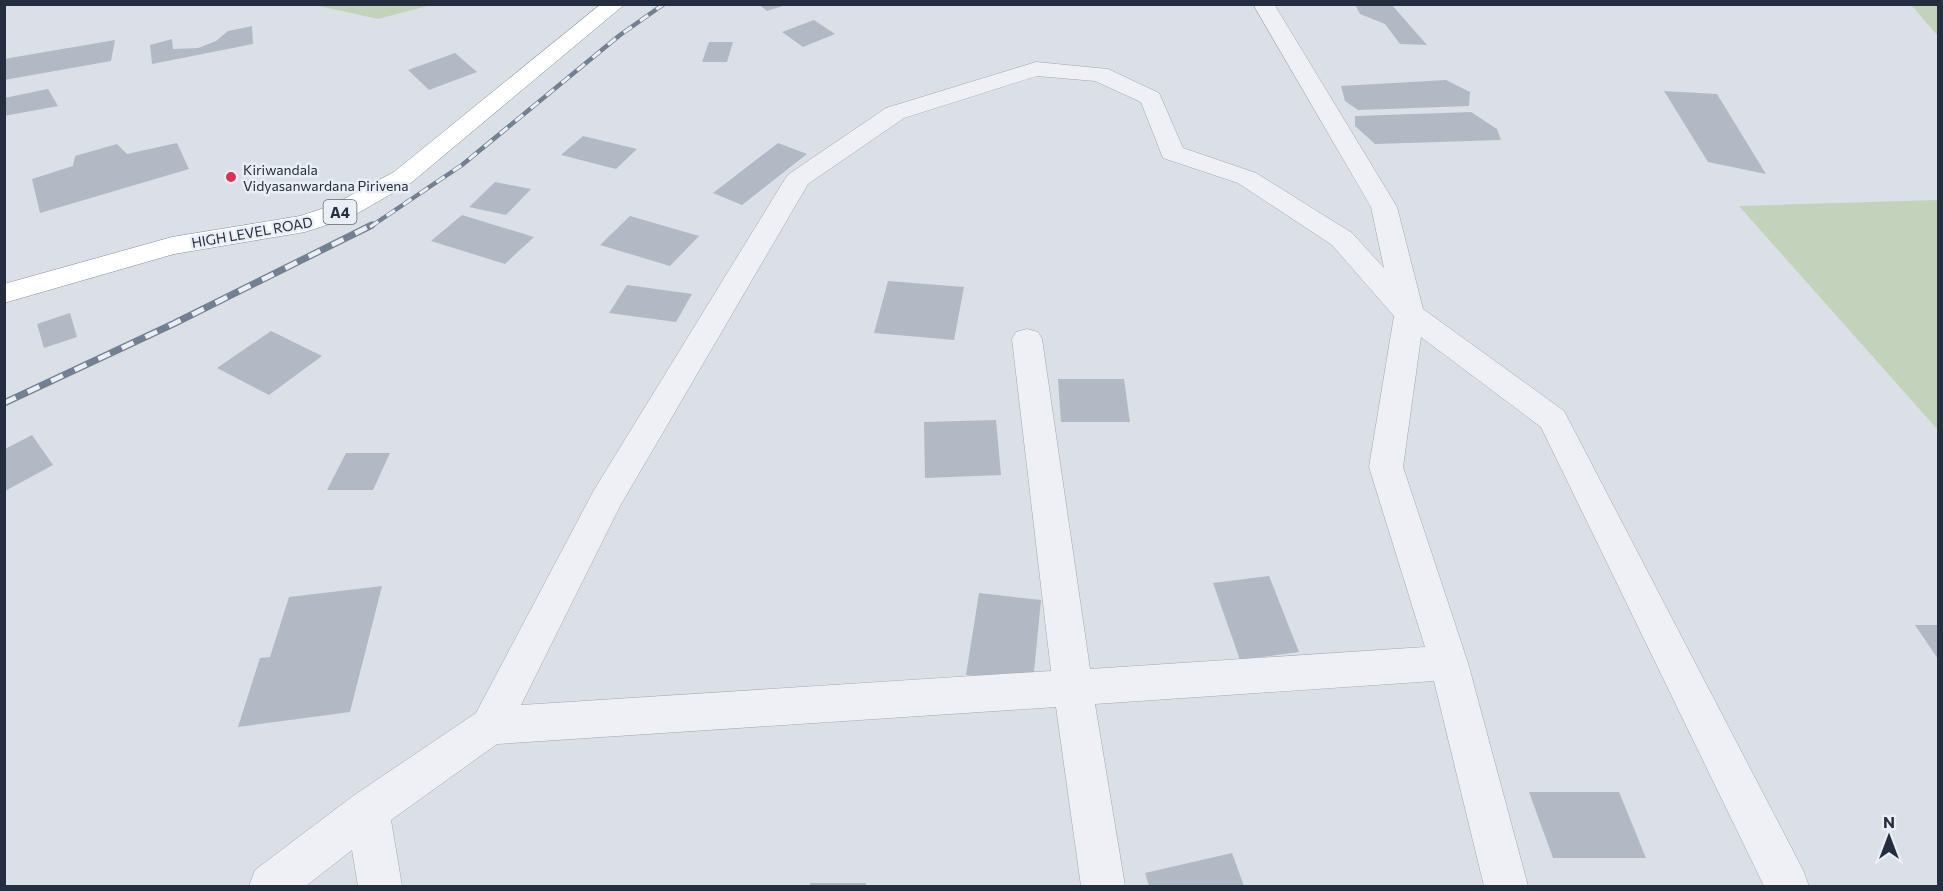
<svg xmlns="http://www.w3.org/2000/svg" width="1943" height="891" font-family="Commissioner,sans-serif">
  <rect width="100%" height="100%" fill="#dbe0e7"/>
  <path fill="#c2d2bb" d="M315 5H431L378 19Z
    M1911 5H1938V36Z
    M1938 200V430L1739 206Z"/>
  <path fill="#b1b9c4" d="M758 4H786V5L767 11Z
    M1355 4H1391L1427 45 1400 44 1385 24 1360 14Z
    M814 20 835 34 803 47 782 32Z
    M252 26 253 44 152 64 150 45 172 39 173 49 198 48 216 41 228 31Z
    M115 40 111 61 4 80V59Z
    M709 42H733L727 62H702Z
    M455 53 477 72 429 90 408 70Z
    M1446 80 1470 92 1469 106 1358 110 1345 101 1341 86Z
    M48 89 58 106 4 116V98Z
    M1664 91 1717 94 1766 174 1708 162Z
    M1471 112 1497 129 1501 140 1375 144 1355 126V116Z
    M583 136 637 149 616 169 561 155Z
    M177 143 189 169 40 213 32 179 73 166 75 156 117 144 127 154Z
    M778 143 807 154 742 205 713 193Z
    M495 182 531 189 506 215 469 207Z
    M462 215 534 237 505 264 431 241Z
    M630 216 699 236 670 266 600 245Z
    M888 281 964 287 954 340 874 333Z
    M627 285 692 294 676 322 609 313Z
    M70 313 77 337 44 348 37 324Z
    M271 331 322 356 269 395 217 368Z
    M1058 379H1124L1130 422H1061Z
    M996 420 1001 475 925 478 924 422Z
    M32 435 53 465 5 491V449Z
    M346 453H390L373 490H327Z
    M1269 576 1299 652 1240 660 1213 583Z
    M382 586 350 712 238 727 260 658 270 657 289 597Z
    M979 593 1041 600 1033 682 966 675Z
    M1915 625H1938V659Z
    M1529 792H1619L1646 858H1553Z
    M1232 853 1244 886H1149L1145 873Z
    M810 883H866L865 886H810Z"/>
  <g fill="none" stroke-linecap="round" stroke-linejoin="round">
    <g stroke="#a0a7b1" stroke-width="1">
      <path id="minor" d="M1253 4H1274L1397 207 1423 309 1564 411 1803 870 1809 886H1764L1541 427 1421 337 1403 467 1468 663 1528 886H1484L1434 681 1095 704 1125 886H1081L1056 707 497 744 391 820 402 886H358L352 850 306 886H249L255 870 353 796 476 713 594 490 785 179 789 174 886 108 1036 62 1108 69 1159 93 1183 148 1256 173 1352 233 1384 268 1371 207ZM1037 76 1095 81 1141 102 1163 158 1238 183 1332 245 1394 316 1369 467 1425 647 1090 669 1042 339 1038 332 1027 329 1016 332 1012 339 1051 671 521 705 620 506 808 184 904 118Z"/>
    </g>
    <g stroke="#818e9f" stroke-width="1">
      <path id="trunk" d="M601 4H625L412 182 351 217 305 232 174 254 4 303V284L172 237 300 216 333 205 394 172Z"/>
    </g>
    <use href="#minor" fill="#eef0f5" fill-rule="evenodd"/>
    <use href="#trunk" fill="#fff" fill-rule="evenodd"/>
    <g stroke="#738092" stroke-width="4.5">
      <path id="rail-far1" d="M370 227 462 165 620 35 664 4"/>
    </g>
    <g stroke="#738092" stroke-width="7">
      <path id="rail" d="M4 403 173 324 372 225"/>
    </g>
    <use href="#rail-far1" stroke="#eaeff5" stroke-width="3" stroke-dasharray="10" stroke-linecap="butt"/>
    <use href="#rail" stroke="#eaeff5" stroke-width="4.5" stroke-dasharray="13" stroke-linecap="butt"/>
  </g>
  <circle fill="#da3252" stroke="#eaeff5" stroke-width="2" cx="231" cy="177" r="6"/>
  <g text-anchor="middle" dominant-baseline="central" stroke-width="5" stroke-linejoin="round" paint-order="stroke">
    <g font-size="14" fill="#242e3e" stroke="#eaeff5" text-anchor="start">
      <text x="243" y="169">Kiriwandala<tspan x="243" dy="16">Vidyasanwardana Pirivena</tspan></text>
    </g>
    <g font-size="14" fill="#242e3e" stroke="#eaeff5">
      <text transform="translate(252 232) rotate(-10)">HIGH LEVEL ROAD</text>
    </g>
    <rect fill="#eaeff5" stroke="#5f6875" stroke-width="1.5" x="323.5" y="200" width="33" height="24" rx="4.5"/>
    <g font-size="15" font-weight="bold" fill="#242e3e">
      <text x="340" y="212">A4</text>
    </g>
  </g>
  <rect width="1943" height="891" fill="none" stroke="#242e3e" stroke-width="12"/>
  <g transform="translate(1889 837)" stroke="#eaeff5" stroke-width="4.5" paint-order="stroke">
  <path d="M0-4.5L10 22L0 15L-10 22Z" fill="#242e3e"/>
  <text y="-9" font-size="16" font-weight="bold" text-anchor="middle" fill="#242e3e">N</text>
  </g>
</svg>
